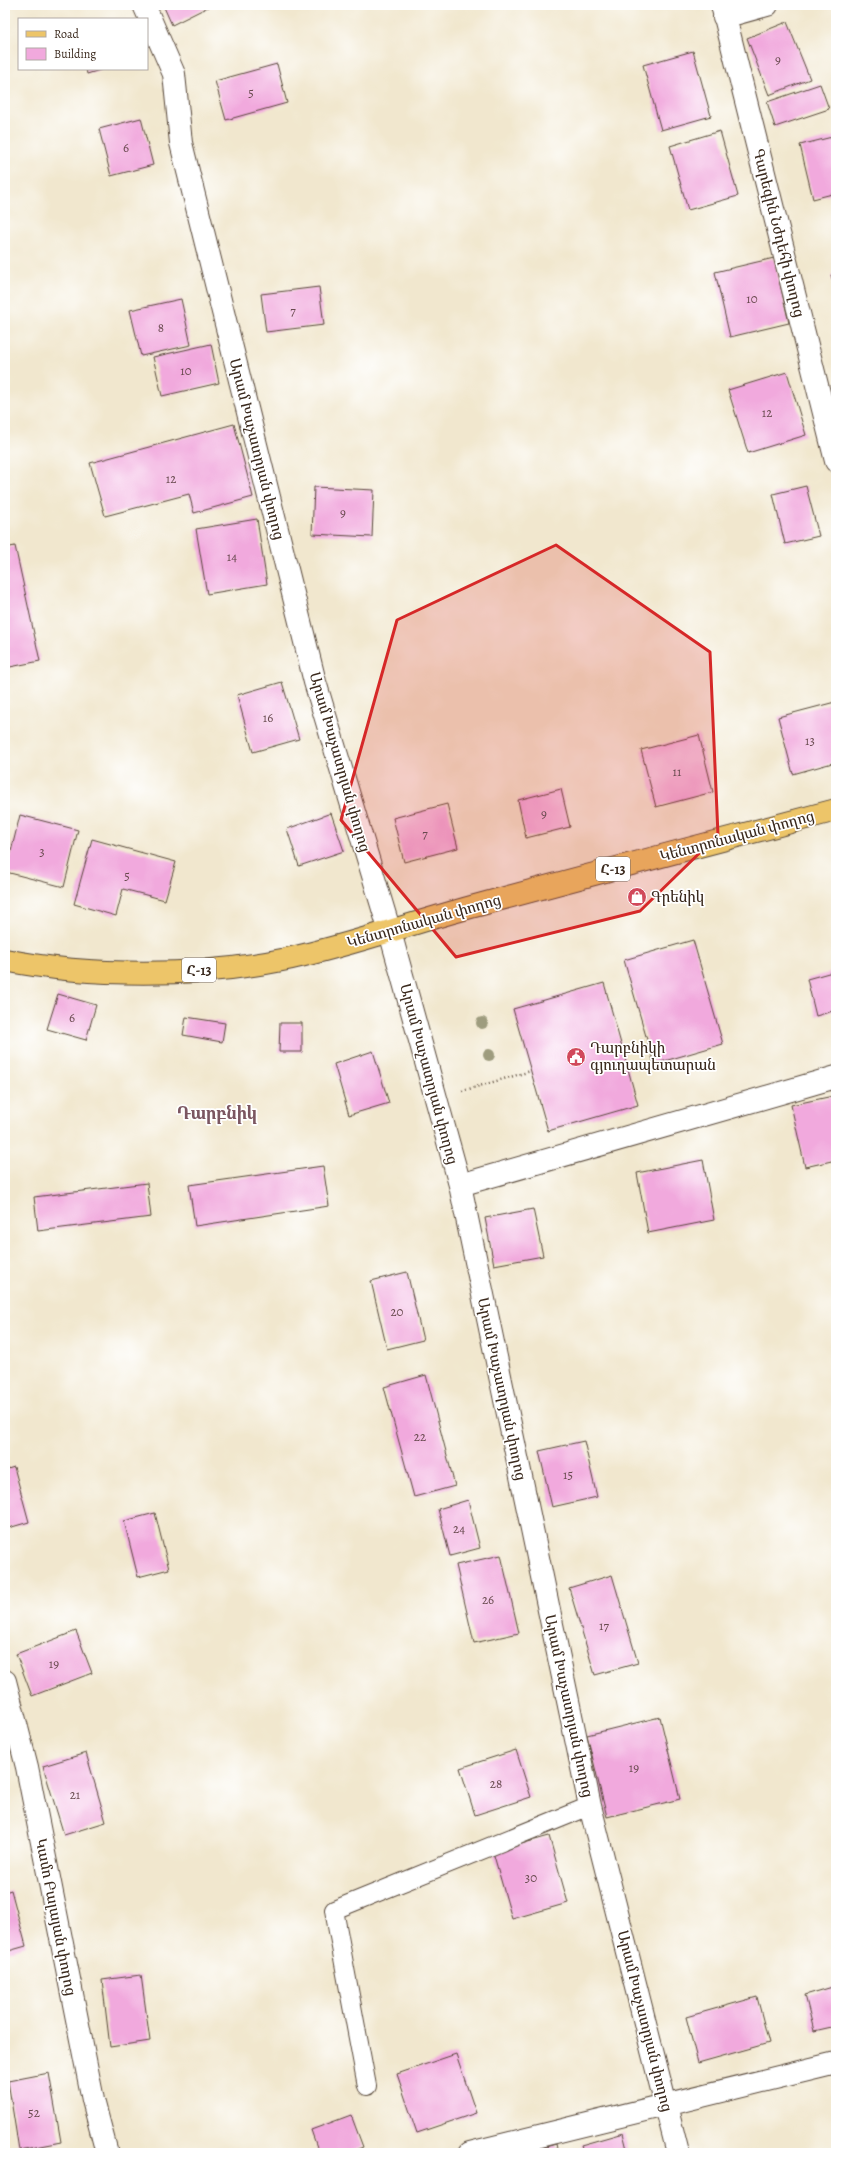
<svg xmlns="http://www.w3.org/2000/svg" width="841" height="2158" font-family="Alegreya,'Noto Serif Armenian',serif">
  <rect width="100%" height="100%" fill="#fff"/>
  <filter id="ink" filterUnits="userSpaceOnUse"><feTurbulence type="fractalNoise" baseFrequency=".025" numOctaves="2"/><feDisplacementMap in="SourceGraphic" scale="8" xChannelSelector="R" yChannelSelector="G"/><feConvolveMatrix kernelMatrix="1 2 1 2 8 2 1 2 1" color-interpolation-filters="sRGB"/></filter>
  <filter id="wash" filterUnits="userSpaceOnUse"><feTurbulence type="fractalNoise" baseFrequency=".012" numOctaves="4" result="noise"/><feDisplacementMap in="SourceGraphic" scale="16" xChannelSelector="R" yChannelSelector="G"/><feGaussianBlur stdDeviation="0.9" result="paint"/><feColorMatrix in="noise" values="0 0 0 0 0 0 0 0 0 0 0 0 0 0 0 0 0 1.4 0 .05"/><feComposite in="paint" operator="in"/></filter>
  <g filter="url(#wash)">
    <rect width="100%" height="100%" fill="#f1e7ce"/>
    <g id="blocks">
      <path fill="#f1a9dd" d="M163 5H212L172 25Z
        M787 22 810 79 769 95 747 38Z
        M693 51 711 116 661 130 643 65Z
        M277 64 287 103 226 120 215 81Z
        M86 69H103L87 74Z
        M820 84 829 109 775 127 767 102Z
        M141 118 153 165 111 176 99 129Z
        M720 131 738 196 688 210 670 146Z
        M836 136V193L813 199 800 145Z
        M774 258 789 323 730 337 715 272Z
        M836 274V291L831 275Z
        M319 287 324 325 266 332 261 294Z
        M181 299 191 345 141 356 130 310Z
        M211 344 219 383 162 396 153 357Z
        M787 372 806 435 748 453 728 390Z
        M234 424 253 497 194 513 189 494 105 516 90 463Z
        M806 486 819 536 785 544 773 494Z
        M314 487 374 490 372 537 312 534Z
        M257 519 267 584 207 594 196 529Z
        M15 546 40 661 5 668V548Z
        M282 682 299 739 253 752 237 695Z
        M835 702 836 762 793 774 778 717Z
        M699 735 713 792 656 807 641 750Z
        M561 789 570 827 526 838 518 800Z
        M447 804 458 848 404 862 393 818Z
        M331 813 344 851 299 866 287 829Z
        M20 815 78 830 64 887 6 872Z
        M92 839 176 862 165 900 123 889 116 916 74 904Z
        M693 940 723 1044 654 1064 624 960Z
        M836 971V1010L816 1016 807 979Z
        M604 983 638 1105 548 1131 513 1009Z
        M58 994 96 1005 86 1040 47 1029Z
        M186 1017 225 1023 222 1042 183 1035Z
        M280 1023H302V1052H279Z
        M373 1051 389 1103 349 1115 334 1064Z
        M833 1096 836 1111V1160L805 1167 791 1105Z
        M703 1160 714 1220 648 1233 637 1173Z
        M323 1166 329 1206 195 1226 189 1185Z
        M147 1183 151 1217 38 1231 34 1197Z
        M533 1209 543 1256 494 1265 485 1218Z
        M407 1272 423 1340 387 1349 371 1281Z
        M426 1375 455 1486 414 1497 384 1387Z
        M584 1441 597 1497 552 1507 539 1451Z
        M14 1467 29 1522 5 1529V1470Z
        M468 1500 480 1548 450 1556 438 1509Z
        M155 1513 169 1569 138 1577 124 1521Z
        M501 1555 519 1633 474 1643 456 1565Z
        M612 1575 638 1663 595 1675 569 1588Z
        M76 1631 92 1673 32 1696 16 1654Z
        M660 1717 680 1799 607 1817 587 1735Z
        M516 1750 531 1797 475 1815 460 1768Z
        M86 1753 106 1822 64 1835 43 1766Z
        M549 1836 568 1903 512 1919 493 1852Z
        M11 1890 26 1946 5 1952V1892Z
        M141 1975 150 2041 110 2047 102 1980Z
        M836 1986V2026L814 2031 805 1995Z
        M757 1997 769 2043 698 2063 686 2017Z
        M456 2054 476 2113 417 2133 397 2074Z
        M49 2073 61 2142 19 2150 8 2081Z
        M351 2115 363 2147 348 2153H319L311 2130Z
        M623 2133 628 2153H584L581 2145Z
        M556 2144 558 2153H525Z"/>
    </g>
  </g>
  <g filter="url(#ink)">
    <use href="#blocks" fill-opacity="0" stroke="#564638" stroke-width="1"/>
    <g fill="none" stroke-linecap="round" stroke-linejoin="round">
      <g stroke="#564638" stroke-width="20">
        <path id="lane" d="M367 2086 334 1910 590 1806"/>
      </g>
      <g stroke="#564638" stroke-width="24">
        <path id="street" d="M144 5 174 74 181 143 315 682 390 932 460 1185 590 1806 678 2153
          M722 5 836 461
          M724 17 767 5
          M460 1185 836 1077
          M5 1681 27 1767 93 2100 107 2153
          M470 2153 836 2063"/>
      </g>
      <g stroke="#564638" stroke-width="24">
        <path id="primary" d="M5 960C89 977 198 977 282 960 346 947 408 924 471 907 593 874 714 842 836 810"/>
      </g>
      <path stroke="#564638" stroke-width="2.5" stroke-dasharray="1 3" stroke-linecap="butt" d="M462 1091 531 1071"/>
      <use href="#lane" stroke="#fff" stroke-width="18"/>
      <use href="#street" stroke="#fff" stroke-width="22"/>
      <use href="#primary" stroke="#edc569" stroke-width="22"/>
    </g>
    <g fill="#9e9c7e">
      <circle cx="482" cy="1023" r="6"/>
      <circle cx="489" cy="1055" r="6"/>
    </g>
  </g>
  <path fill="#d62828" fill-opacity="0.2" stroke="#d62828" stroke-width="3" stroke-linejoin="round" d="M556 545 710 652 718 835 640 911 456 957 341 820 397 620Z"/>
  <defs>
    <g id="shop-disc" transform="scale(1)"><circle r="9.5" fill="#d1495b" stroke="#fff"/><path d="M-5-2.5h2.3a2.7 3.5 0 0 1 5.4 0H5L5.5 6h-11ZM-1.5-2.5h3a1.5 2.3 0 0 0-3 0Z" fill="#fff"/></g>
    <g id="civic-disc" transform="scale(1)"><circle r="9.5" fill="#d1495b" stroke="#fff"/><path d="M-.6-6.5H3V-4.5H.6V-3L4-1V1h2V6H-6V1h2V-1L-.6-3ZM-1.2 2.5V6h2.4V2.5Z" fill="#fff"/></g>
  </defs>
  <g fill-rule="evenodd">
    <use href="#shop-disc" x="637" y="897"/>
    <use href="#civic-disc" x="576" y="1057"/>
  </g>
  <g text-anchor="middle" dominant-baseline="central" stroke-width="3.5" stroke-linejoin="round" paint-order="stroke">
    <g font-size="13" fill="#684a4e">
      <text x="778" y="59">9</text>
      <text x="251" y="92">5</text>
      <text x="126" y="147">6</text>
      <text x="752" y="298">10</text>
      <text x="293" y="310">7</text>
      <text x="161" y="327">8</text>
      <text x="186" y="370">10</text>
      <text x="767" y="412">12</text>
      <text x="171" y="478">12</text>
      <text x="343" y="512">9</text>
      <text x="232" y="556">14</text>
      <text x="268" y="717">16</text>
      <text x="810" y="740">13</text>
      <text x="677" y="771">11</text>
      <text x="544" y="813">9</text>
      <text x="425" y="833">7</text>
      <text x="42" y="851">3</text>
      <text x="127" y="875">5</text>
      <text x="72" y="1017">6</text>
      <text x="397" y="1311">20</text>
      <text x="420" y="1436">22</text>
      <text x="568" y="1474">15</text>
      <text x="459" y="1528">24</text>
      <text x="488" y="1599">26</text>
      <text x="604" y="1625">17</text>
      <text x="54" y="1663">19</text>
      <text x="634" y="1767">19</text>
      <text x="496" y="1783">28</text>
      <text x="75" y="1794">21</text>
      <text x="531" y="1877">30</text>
      <text x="34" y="2112">52</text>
    </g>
    <g fill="#fff" stroke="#766a62" stroke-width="1">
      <rect x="596" y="857" width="34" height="24" rx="3"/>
      <rect x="182" y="958" width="34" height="24" rx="3"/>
    </g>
    <g font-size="14" font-weight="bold" fill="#3b2a1e">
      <text x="613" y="869">Հ-13</text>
      <text x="199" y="970">Հ-13</text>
    </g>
    <g font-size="15" fill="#3b2a1e" stroke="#fff">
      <text transform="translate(779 233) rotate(76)">Գարեգին Նժդեհի փողոց</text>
      <text transform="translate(257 449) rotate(76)">Արամ Խաչատրյան փողոց</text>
      <text transform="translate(340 762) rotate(74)">Արամ Խաչատրյան փողոց</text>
      <text transform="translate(737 836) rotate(-15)">Կենտրոնական փողոց</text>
      <text transform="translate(424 921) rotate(-16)">Կենտրոնական փողոց</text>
      <text transform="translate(429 1074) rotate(75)">Արամ Խաչատրյան փողոց</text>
      <text transform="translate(502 1389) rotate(78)">Արամ Խաչատրյան փողոց</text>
      <text transform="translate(569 1706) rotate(78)">Արամ Խաչատրյան փողոց</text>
      <text transform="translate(56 1917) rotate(79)">Կամո Բալայան փողոց</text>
      <text transform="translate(645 2021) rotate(76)">Արամ Խաչատրյան փողոց</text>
    </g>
    <g font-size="15" fill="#3b2a1e" stroke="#fff" text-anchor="start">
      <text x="651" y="897">Գրենիկ</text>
      <text x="590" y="1048">Դարբնիկի<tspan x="590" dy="17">գյուղապետարան</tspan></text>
    </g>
    <g font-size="17" font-weight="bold" fill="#7b5661" stroke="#fff">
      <text x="217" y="1113">Դարբնիկ</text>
    </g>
  </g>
  <rect width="841" height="2158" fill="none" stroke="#fff" stroke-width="20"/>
  <rect x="18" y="18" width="130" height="52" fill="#ffffff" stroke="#b1aaa5"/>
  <rect x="26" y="31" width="20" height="6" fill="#edc569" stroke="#b1aaa5"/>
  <text x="54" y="38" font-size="12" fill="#3b2a1e">Road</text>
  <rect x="26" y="48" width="20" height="12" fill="#f1a9dd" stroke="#b1aaa5"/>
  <text x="54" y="58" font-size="12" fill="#3b2a1e">Building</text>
</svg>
